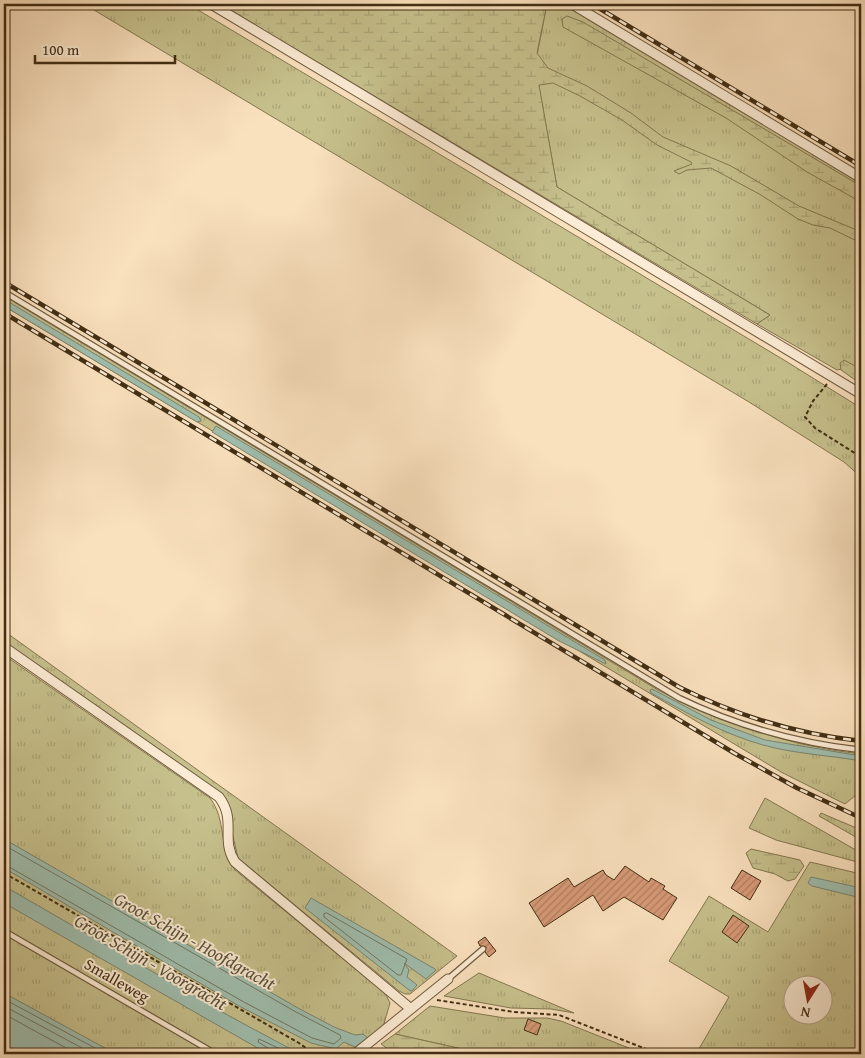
<svg xmlns="http://www.w3.org/2000/svg" width="865" height="1058" font-family="'Gentium Book Plus',serif">
  <defs>
    <pattern id="grass-tufts" width="24" height="20" patternUnits="userSpaceOnUse" patternTransform="scale(1.25)"><rect width="24" height="20" fill="#c6c08c"/><path d="M3 7l-1-3M5 7V3M7 7l1-3M15 17l-1-3M17 17v-4M19 17l1-3" fill="none" stroke="#aba578"/></pattern>
    <pattern id="wetland-marsh" width="20" height="14" patternUnits="userSpaceOnUse" patternTransform="scale(1.25)"><rect width="20" height="14" fill="#c6c08c"/><path d="M1 5h8M5 5V1M11 12h8M15 12V8" fill="none" stroke="#aba578"/></pattern>
    <pattern id="building-hatch" width="6" height="6" patternUnits="userSpaceOnUse" patternTransform="scale(1.25)"><rect width="6" height="6" fill="#d89a77"/><path d="M-1 1l2-2M0 6l6-6M5 7l2-2" fill="none" stroke="#b17e60"/></pattern>
  </defs>
  <rect width="100%" height="100%" fill="#fae1be"/>
  <filter id="stains"><feTurbulence type="fractalNoise" baseFrequency=".004" numOctaves="4"/><feColorMatrix values="0 0 0 0 .2 0 0 0 0 .09 0 0 0 0 .02 0 0 0 .5 -.17"/></filter>
  <radialGradient id="worn" r=".72"><stop offset=".6" stop-color="#630" stop-opacity="0"/><stop offset="1" stop-color="#630" stop-opacity=".3"/></radialGradient>
  <path fill="url(#grass-tufts)" stroke="#847750" fill-rule="evenodd" d="M84 4H188L784 360 861 408V477L844 462 749 402Z
    M547 4H565L861 182V369L856 366 837 370 757 324 770 315 557 187 535 65Z
    M4 296 658 690C723 723 789 746 861 754V791L845 804 781 772 4 306Z
    M4 631 457 956 410 994H405L399 991 238 858 224 798 4 642Z
    M4 655 210 798C227 820 218 848 235 870L385 993 390 1003 383 1027 346 1054H4Z
    M765 798 861 853V863L776 840 749 828Z
    M821 813 861 830V840L819 816Z
    M810 862 861 874V1054H696L729 997 669 961 709 896 768 932ZM792 986H822V1016H792Z
    M479 973 574 1013 551 1009 511 1008 444 996Z
    M430 1006 505 1018H547L561 1021 644 1054H475L462 1049 395 1034Z"/>
  <path fill="url(#wetland-marsh)" stroke="#847750" d="M220 4H547L537 53 548 68 587 86 631 113 663 137 731 166 799 206 859 231 861 232V243L830 228 813 225 798 219 761 195 711 168 687 170 679 174 674 171 692 164 691 162 657 145 622 120 580 96 553 83 539 85 557 187 770 315 757 324Z
    M567 16 583 22 861 186V202L807 172 726 118 563 27 562 19Z
    M844 360 861 369V384L841 370 840 363Z
    M751 849 800 860 804 866 795 879 788 881 775 874 753 868 746 853Z
    M395 1034 462 1049 475 1054H395L381 1044Z"/>
  <path fill="#9fbeae" stroke="#7a8470" d="M4 299 199 417 201 421 197 422 4 306Z
    M216 426 605 660 606 664 559 641 212 432Z
    M652 689 711 720 765 740 861 756V761C828 755 795 754 763 745 723 734 687 713 651 693L650 690Z
    M4 839 298 1008 334 1027 355 1035 363 1034 368 1038 355 1047 344 1042 336 1049 311 1043 239 1006 4 868Z
    M811 877 861 888V898L812 886 808 883Z
    M4 886 231 1017 300 1054H268L4 903Z
    M311 898 435 969 436 970 426 979 404 963 409 970 407 977 417 985 412 991 409 990 305 908Z
    M4 993 116 1054H4Z"/>
  <g fill="none" stroke-linecap="round" stroke-linejoin="round">
    <path stroke="#707660" stroke-width="1" d="M4 845 296 1012 340 1035 341 1038 334 1044 312 1038 242 1001 4 864
      M327 913 407 959 401 975H398L324 917V914Z
      M4 999 106 1054
      M4 1006 93 1054
      M4 1014 77 1054
      M270 1054 268 1048 258 1042 259 1039 291 1054"/>
  </g>
  <path fill="url(#building-hatch)" stroke="#422e13" d="M625 866 649 882 651 878 665 886 663 889 677 898 663 920 624 897 603 911 593 895 544 927 529 903 568 878 574 887 603 870 606 875 614 880Z
    M742 870 761 881 750 900 731 888Z
    M733 915 749 926 737 943 722 932Z
    M485 937 496 951 489 957 485 952 486 947 480 946 478 942Z
    M528 1019 541 1024 537 1035 524 1030Z"/>
  <g fill="none" stroke-linecap="round" stroke-linejoin="round">
    <g stroke="#705b3e" stroke-width="7">
      <path id="service" d="M4 292 679 698C737 726 797 743 861 750
        M4 931 216 1054
        M448 979 483 949"/>
    </g>
    <g stroke="#705b3e" stroke-width="11">
      <path id="minor" d="M211 4 861 394
        M572 4 861 178
        M4 647 219 797C237 821 220 839 235 862L411 1009
        M355 1054 448 979"/>
    </g>
    <path stroke="#422e13" stroke-width="2" stroke-dasharray="4 2.5" stroke-linecap="butt" d="M827 384 813 401 805 417 815 428 861 457
      M4 873 299 1043 314 1054
      M437 1000 514 1012 559 1015 659 1054"/>
    <use href="#service" stroke="#fcecd5" stroke-width="4.5"/>
    <use href="#minor" stroke="#fcecd5" stroke-width="9"/>
    <g stroke="#422e13" stroke-width="4.5">
      <path id="rail" d="M592 4 861 166
        M4 282 679 687C737 716 797 734 861 741
        M4 313 734 753 797 788 861 818"/>
    </g>
    <use href="#rail" stroke="#fcecd5" stroke-width="2.5" stroke-dasharray="8" stroke-linecap="butt"/>
  </g>
  <g text-anchor="middle" dominant-baseline="central" stroke-width="4" stroke-linejoin="round" paint-order="stroke">
    <g font-size="16" fill="#422e13" stroke="#fcecd5">
      <text transform="translate(117 980) rotate(30)">Smalleweg</text>
    </g>
    <g font-size="18" font-style="italic" fill="#59523a" stroke="#fcecd5">
      <text transform="translate(195 941) rotate(29)">Groot Schijn - Hoofdgracht</text>
      <text transform="translate(151 962) rotate(30)">Groot Schijn - Voorgracht</text>
    </g>
  </g>
  <rect width="865" height="1058" fill="none" stroke="#fae1be" stroke-width="20"/>
  <rect x="5" y="5" width="855" height="1048" fill="none" stroke="#422e13" stroke-width="2.5"/>
  <rect x="10" y="10" width="845" height="1038" fill="none" stroke="#422e13"/>
  <g transform="translate(808 1000) rotate(191)"><circle r="24" fill="#fcecd5" stroke="#b2a087"/>
  <path d="M0-4L9 19L0 12L-9 19Z" fill="#8f2418"/>
  <text y="-8" font-size="14" font-weight="bold" text-anchor="middle" fill="#422e13">N</text>
  </g>
  <path d="M35 55v8h140v-8" fill="none" stroke="#422e13" stroke-width="2.5"/>
  <text x="42" y="55" font-size="15" fill="#422e13" stroke="#fcecd5" stroke-width="4" paint-order="stroke">100 m</text>
  <rect width="100%" height="100%" filter="url(#stains)"/>
  <rect width="100%" height="100%" fill="url(#worn)"/>
</svg>
